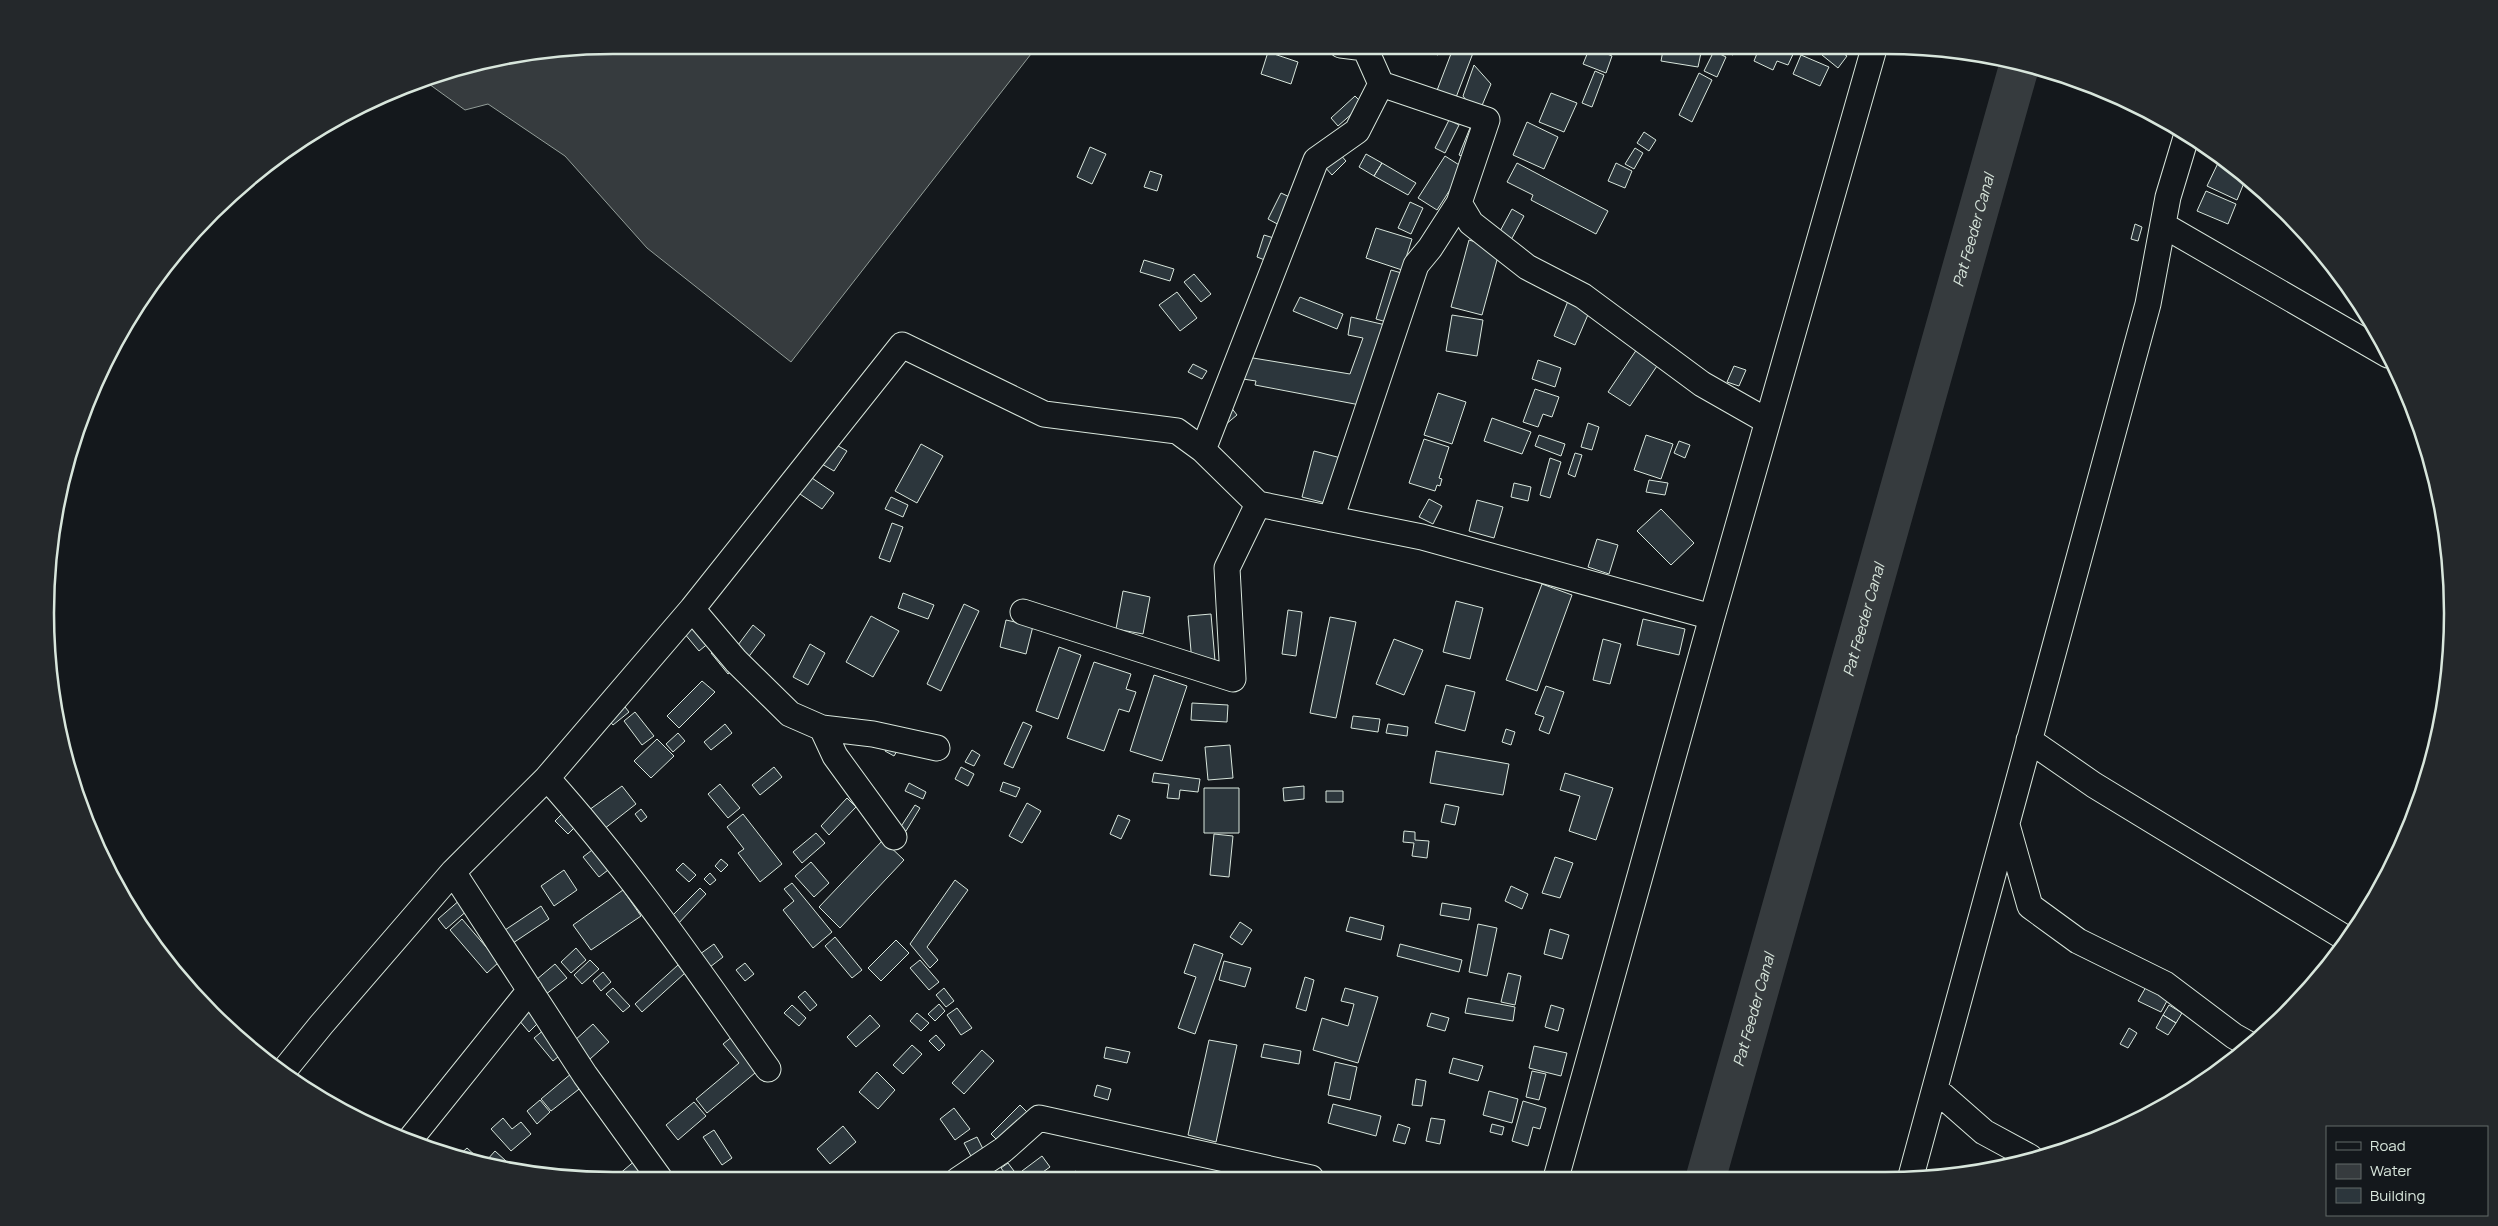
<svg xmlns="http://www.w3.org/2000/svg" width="2498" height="1226" font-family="Manrope,sans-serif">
  <rect width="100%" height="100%" fill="#14181c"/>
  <path fill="#363b3e" stroke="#939e99" d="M613 45H1038L791 362 647 248 565 156 488 104 465 110 422 79 502 56Z"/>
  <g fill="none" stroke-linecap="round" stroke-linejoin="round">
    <path stroke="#363b3e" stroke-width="40" id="s1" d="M1706 1177 2020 63"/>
  </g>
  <path fill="#2c363c" stroke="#d8e6dc" d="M1407 45H1441L1438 55Z
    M1602 45H1616L1613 54 1600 49Z
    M1664 45 1702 48 1698 67 1661 61Z
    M1716 45H1732L1736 46 1733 55 1715 49Z
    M1766 45H1783L1795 50 1788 65 1777 61 1773 70 1754 61 1758 51 1763 53Z
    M1830 45 1847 56 1838 68 1822 55Z
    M1454 46 1473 53 1455 100 1436 93Z
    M1590 47 1612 56 1606 73 1583 64Z
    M1714 51 1726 57 1717 77 1704 71Z
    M1268 52 1298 62 1291 84 1261 74Z
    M1801 55 1829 67 1820 86 1793 74Z
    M1474 65 1491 84 1478 115 1463 96Z
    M1595 71 1604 75 1592 107 1582 103Z
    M1699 73 1712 80 1692 122 1679 115Z
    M1551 93 1577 103 1564 132 1539 122Z
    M1355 96 1363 104 1338 126 1331 118Z
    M1449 120 1459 125 1445 153 1435 148Z
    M1527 122 1558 137 1544 169 1513 155Z
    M1472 123 1479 126 1466 158 1459 155Z
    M1644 132 1656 140 1649 151 1637 143Z
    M1090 147 1106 154 1092 184 1077 177Z
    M1635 148 1643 153 1634 169 1625 164Z
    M1338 152 1346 161 1332 175 1324 166Z
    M1366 154 1382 163 1374 176 1359 167Z
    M1445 156 1464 168 1437 210 1418 198Z
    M2219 161 2231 166 2246 178 2237 200 2207 186Z
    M1382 163 1416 183 1408 195 1374 176Z
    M1517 163 1608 211 1596 234 1531 200 1533 195 1507 182Z
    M1616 163 1632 171 1625 188 1608 181Z
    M1150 171 1162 175 1157 191 1144 187Z
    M2206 191 2236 204 2228 224 2197 211Z
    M1281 193 1296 200 1283 227 1268 219Z
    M1410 202 1423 208 1411 234 1398 228Z
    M1512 209 1524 216 1511 240 1499 233Z
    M2135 224 2142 227 2138 241 2131 239Z
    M1376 228 1412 239 1402 270 1366 258Z
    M1264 235 1277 239 1270 262 1257 257Z
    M1469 240 1500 249 1482 315 1451 307Z
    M1144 260 1174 269 1170 281 1140 272Z
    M1391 270 1405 274 1390 323 1376 319Z
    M1194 274 1211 294 1201 302 1184 282Z
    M1177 292 1197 318 1180 331 1159 305Z
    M1300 297 1343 314 1337 329 1293 311Z
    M1568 301 1590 310 1575 345 1554 336Z
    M1452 315 1483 320 1477 356 1446 351Z
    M1351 317 1390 326 1360 405 1255 385 1256 381 1243 379 1247 357 1350 374 1363 338 1348 335Z
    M1637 349 1659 363 1630 406 1608 392Z
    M1538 360 1561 368 1555 387 1532 379Z
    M1193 364 1207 371 1202 379 1188 372Z
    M1734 366 1746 370 1739 386 1727 382Z
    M1535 389 1559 397 1552 417 1543 414 1538 427 1523 422Z
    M1438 393 1466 402 1452 444 1424 435Z
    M1230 406 1237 415 1225 425Z
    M1492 418 1531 432 1522 454 1484 441Z
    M1588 423 1599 427 1592 450 1581 447Z
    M1539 435 1565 444 1561 456 1535 446Z
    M1646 435 1673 444 1661 479 1634 470Z
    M1424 439 1449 447 1439 478 1442 479 1440 486 1437 485 1435 491 1409 483Z
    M1679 441 1690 445 1685 458 1674 453Z
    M833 443 847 451 834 471 820 463Z
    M921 444 943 456 917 503 895 491Z
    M1314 451 1341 458 1329 504 1302 497Z
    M1575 453 1582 455 1575 477 1568 474Z
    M1550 458 1561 462 1550 498 1540 495Z
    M809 476 834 493 822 509 797 492Z
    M1649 480 1668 483 1665 495 1646 492Z
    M1514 483 1531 487 1528 501 1511 497Z
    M891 497 908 505 903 517 885 509Z
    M1429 499 1442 506 1433 524 1419 517Z
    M1477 500 1503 507 1494 538 1469 531Z
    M1661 509 1694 543 1671 565 1637 531Z
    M892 523 903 527 890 562 879 558Z
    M1597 539 1618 545 1609 574 1588 567Z
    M1542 584 1572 595 1537 691 1506 680Z
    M1123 591 1150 597 1143 634 1116 629Z
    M903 593 934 605 928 619 898 608Z
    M1456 601 1483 608 1470 659 1443 652Z
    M964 604 979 611 941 691 927 684Z
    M1288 610 1302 612 1296 656 1282 654Z
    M1211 614 1215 661 1192 663 1188 616Z
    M871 616 899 631 873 677 846 662Z
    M1330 617 1356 622 1336 718 1310 713Z
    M1643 619 1685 629 1679 655 1637 645Z
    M1006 620 1033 626 1026 654 1000 647Z
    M695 624 710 642 699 651 684 633Z
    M753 625 765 635 747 659 735 649Z
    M1394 639 1423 650 1404 695 1376 684Z
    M1603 639 1621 644 1610 684 1593 680Z
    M810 644 825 653 808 685 793 677Z
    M1059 647 1081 655 1058 719 1036 711Z
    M717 648 735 669 728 674 711 653Z
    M1094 662 1131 674 1126 689 1136 692 1129 712 1119 709 1104 751 1067 738Z
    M1154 675 1187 686 1162 761 1130 751Z
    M702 681 715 692 679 728 667 716Z
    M1446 685 1475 692 1465 731 1435 723Z
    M1546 686 1564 692 1549 734 1539 730 1544 717 1535 714Z
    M621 702 629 712 613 725 605 716Z
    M1192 703 1228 705 1227 722 1191 720Z
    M635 712 654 736 642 745 624 721Z
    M1353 716 1380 719 1378 732 1351 728Z
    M1023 722 1032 726 1013 768 1004 764Z
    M725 724 732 733 711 750 704 742Z
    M1388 724 1408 727 1407 736 1386 733Z
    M1506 729 1515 732 1511 745 1502 742Z
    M678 733 685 741 673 752 666 744Z
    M657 739 674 756 651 778 634 761Z
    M891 740 900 746 894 756 885 751Z
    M1230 745 1233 778 1208 780 1205 747Z
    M972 750 980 755 974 766 965 762Z
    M1436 751 1509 764 1503 795 1430 783Z
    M774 767 782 777 760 795 752 785Z
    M961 767 974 774 968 786 955 779Z
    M1154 773 1200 779 1198 792 1180 790 1179 799 1167 798 1169 784 1152 782Z
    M1565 773 1613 788 1596 840 1569 831 1580 796 1560 790Z
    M1003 782 1020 788 1016 797 1000 791Z
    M909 783 926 792 923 799 905 791Z
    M720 784 740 808 728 818 708 794Z
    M622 786 636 804 604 829 589 810Z
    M1304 786V799L1284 801 1283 788Z
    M1204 788H1239V833H1204Z
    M1326 791H1343V802H1326Z
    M847 798 856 807 829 835 821 826Z
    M1027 803 1041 811 1022 843 1009 836Z
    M1445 804 1459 807 1455 825 1441 822Z
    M915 805 920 808 906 831 900 828Z
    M641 809 647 817 641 822 635 814Z
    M566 810 579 823 568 834 555 821Z
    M743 814 782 864 760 882 738 853 744 849 727 827Z
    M1118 815 1130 820 1121 839 1110 834Z
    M1404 831 1415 832V840L1429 841 1427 858 1412 856 1414 843 1403 842Z
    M816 833 825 843 802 863 793 852Z
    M1214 834 1233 836 1229 877 1210 875Z
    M883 840 904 860 840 928 819 907Z
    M596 847 612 867 599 877 583 857Z
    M1555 857 1573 863 1560 898 1542 893Z
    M721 859 728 865 721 872 715 866Z
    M811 862 829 883 814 897 795 876Z
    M683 863 696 875 689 882 676 870Z
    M564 870 577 890 554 906 541 886Z
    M710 873 716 880 710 885 704 879Z
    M955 880 968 890 927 947 938 960 930 968 910 944Z
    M792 883 832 932 813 948 783 910 794 901 784 889Z
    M1511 886 1528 894 1522 909 1505 901Z
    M700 888 706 894 677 925 670 918Z
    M623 890 641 916 591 950 573 925Z
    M461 899 469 909 446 929 438 919Z
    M1442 903 1471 908 1469 920 1440 915Z
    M541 906 549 919 513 943 505 930Z
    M1350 917 1384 926 1381 940 1346 931Z
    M462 919 499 962 487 973 450 930Z
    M1240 922 1252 930 1242 945 1230 937Z
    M1478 924 1497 928 1487 976 1469 972Z
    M1550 929 1569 935 1562 959 1544 954Z
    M835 937 862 970 852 978 825 946Z
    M896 940 909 953 881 981 868 968Z
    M714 944 723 957 710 967 700 954Z
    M1194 944 1223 954 1195 1034 1178 1028 1196 977 1184 973Z
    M1400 944 1462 960 1459 972 1397 956Z
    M576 948 586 960 571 973 561 962Z
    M590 960 599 969 582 984 574 975Z
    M920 960 939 982 929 990 910 968Z
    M1224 961 1251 968 1245 987 1219 980Z
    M745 963 754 974 745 981 736 970Z
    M555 964 567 978 541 998 530 985Z
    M678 965 685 973 642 1012 635 1004Z
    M603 972 611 982 601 991 593 981Z
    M1508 973 1521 976 1515 1005 1501 1002Z
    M1305 977 1314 980 1306 1011 1296 1008Z
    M2146 987 2168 999 2161 1012 2138 1001Z
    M613 988 630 1006 623 1012 606 994Z
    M944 988 954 1001 946 1007 936 995Z
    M1345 988 1378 997 1358 1063 1313 1050 1322 1018 1348 1026 1354 1004 1341 1001Z
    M805 991 817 1005 810 1011 798 997Z
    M1468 998 1515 1007 1513 1021 1465 1013Z
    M939 1004 945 1011 935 1021 928 1014Z
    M792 1005 806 1018 799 1026 784 1013Z
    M1551 1005 1564 1009 1558 1031 1545 1027Z
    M2169 1005 2182 1013 2176 1023 2163 1015Z
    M529 1008 540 1021 529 1032 518 1019Z
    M957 1008 972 1028 961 1035 947 1015Z
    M917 1013 929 1023 921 1031 910 1021Z
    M1431 1013 1449 1018 1445 1031 1427 1026Z
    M870 1015 880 1026 856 1047 847 1037Z
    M2163 1015 2176 1023 2168 1035 2156 1028Z
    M593 1024 609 1042 590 1059 574 1041Z
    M2129 1028 2137 1033 2128 1048 2120 1044Z
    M545 1029 564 1052 553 1061 534 1038Z
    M936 1035 945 1045 939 1051 929 1041Z
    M733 1036 761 1068 707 1113 696 1099 739 1063 723 1044Z
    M1209 1040 1237 1045 1216 1142 1188 1135Z
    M1264 1044 1301 1051 1299 1064 1261 1057Z
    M912 1045 922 1054 903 1074 893 1065Z
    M1534 1046 1567 1053 1561 1076 1529 1068Z
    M1106 1047 1130 1052 1127 1063 1104 1058Z
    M982 1050 994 1061 964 1094 952 1083Z
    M1453 1058 1483 1066 1478 1081 1449 1073Z
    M1335 1062 1357 1067 1350 1100 1328 1095Z
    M1532 1071 1546 1074 1539 1100 1526 1097Z
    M877 1072 895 1090 878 1109 859 1092Z
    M572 1073 583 1086 551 1111 541 1099Z
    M1416 1079 1426 1081 1422 1106 1412 1105Z
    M1097 1085 1111 1089 1108 1100 1094 1096Z
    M1489 1091 1518 1099 1512 1123 1483 1115Z
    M540 1100 550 1112 537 1124 527 1111Z
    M1523 1101 1546 1108 1540 1129 1533 1127 1528 1146 1512 1141Z
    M694 1102 706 1116 678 1140 666 1125Z
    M1333 1104 1381 1116 1376 1136 1328 1123Z
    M1020 1105 1030 1115 1001 1144 991 1134Z
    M954 1108 970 1129 955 1140 940 1119Z
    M503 1118 512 1129 521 1122 531 1134 511 1151 491 1129Z
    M1431 1118 1445 1120 1440 1144 1426 1141Z
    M1398 1124 1410 1128 1405 1144 1393 1141Z
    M1492 1124 1504 1127 1502 1135 1490 1132Z
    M843 1126 856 1142 830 1164 817 1149Z
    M714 1130 732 1158 722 1165 703 1137Z
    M977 1137 984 1151 972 1158 964 1143Z
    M467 1148 486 1165 458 1156Z
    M495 1151 506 1161 498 1169 487 1160Z
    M1042 1156 1050 1167 1033 1179H1029L1022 1171Z
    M637 1159 650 1175 642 1181H611Z
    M1008 1163 1014 1171 1007 1176 1001 1168Z
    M1075 1171 1087 1178V1179H1070Z
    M920 1174 924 1180H911Z"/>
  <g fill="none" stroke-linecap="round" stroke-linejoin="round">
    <g stroke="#d8e6dc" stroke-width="27">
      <path id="minor" d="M1341 45 1365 48
        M1365 48 1381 84 1487 120 1459 203 1471 223 1527 267 1583 296 1702 384 1767 421
        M2163 225 2388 355
        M1203 450 1316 160 1357 131 1381 84
        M1331 519 1416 265 1430 248 1459 203
        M692 609 736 661 790 714 822 728 835 756 894 837
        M1023 612 1233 679 1227 568 1258 504 1422 537 1712 617
        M822 728 873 734 937 748
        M2029 740 2094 785 2347 939
        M547 778C629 869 697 969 768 1069
        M2007 825 2030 906 2078 941 2165 984 2234 1036 2250 1045
        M282 1073 321 1025 453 872
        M1935 1089 1984 1132 2030 1157
        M408 1142 530 990
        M1911 1176 2148 304 2168 197 2187 134
        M1556 1178 1712 617 1875 45
        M958 1180 1003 1150 1039 1118 1311 1178
        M658 1181 660 1179 585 1075 453 872 547 778 692 609 902 345 1044 414 1177 431 1203 450 1258 504"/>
    </g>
    <use href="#minor" stroke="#14181c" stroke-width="25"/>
  </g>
  <g text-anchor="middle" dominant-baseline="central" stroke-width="4" stroke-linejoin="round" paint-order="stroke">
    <g font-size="15" font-style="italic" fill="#d8e6dc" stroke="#14181c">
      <text stroke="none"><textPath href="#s1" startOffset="984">Pat Feeder Canal</textPath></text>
      <text stroke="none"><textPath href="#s1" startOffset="579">Pat Feeder Canal</textPath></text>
      <text stroke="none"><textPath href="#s1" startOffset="174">Pat Feeder Canal</textPath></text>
    </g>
  </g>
  <path d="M0 0H2498V1226H0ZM613 54H1885A559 559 0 0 1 2444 613V613A559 559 0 0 1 1885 1172H613A559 559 0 0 1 54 613V613A559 559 0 0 1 613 54Z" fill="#24282b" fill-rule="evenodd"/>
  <path fill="none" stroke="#d8e6dc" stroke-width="2.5" d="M613 54H1885A559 559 0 0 1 2444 613V613A559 559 0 0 1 1885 1172H613A559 559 0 0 1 54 613V613A559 559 0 0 1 613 54Z"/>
  <rect x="2326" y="1126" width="162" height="90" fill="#14181c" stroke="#626a69"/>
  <rect x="2336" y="1142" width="25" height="8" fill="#14181c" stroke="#626a69"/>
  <text x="2370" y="1151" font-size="15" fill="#d8e6dc">Road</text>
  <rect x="2336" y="1164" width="25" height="15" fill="#363b3e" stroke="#626a69"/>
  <text x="2370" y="1176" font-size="15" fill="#d8e6dc">Water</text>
  <rect x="2336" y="1188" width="25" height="15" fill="#2c363c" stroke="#626a69"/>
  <text x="2370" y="1201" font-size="15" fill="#d8e6dc">Building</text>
</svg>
